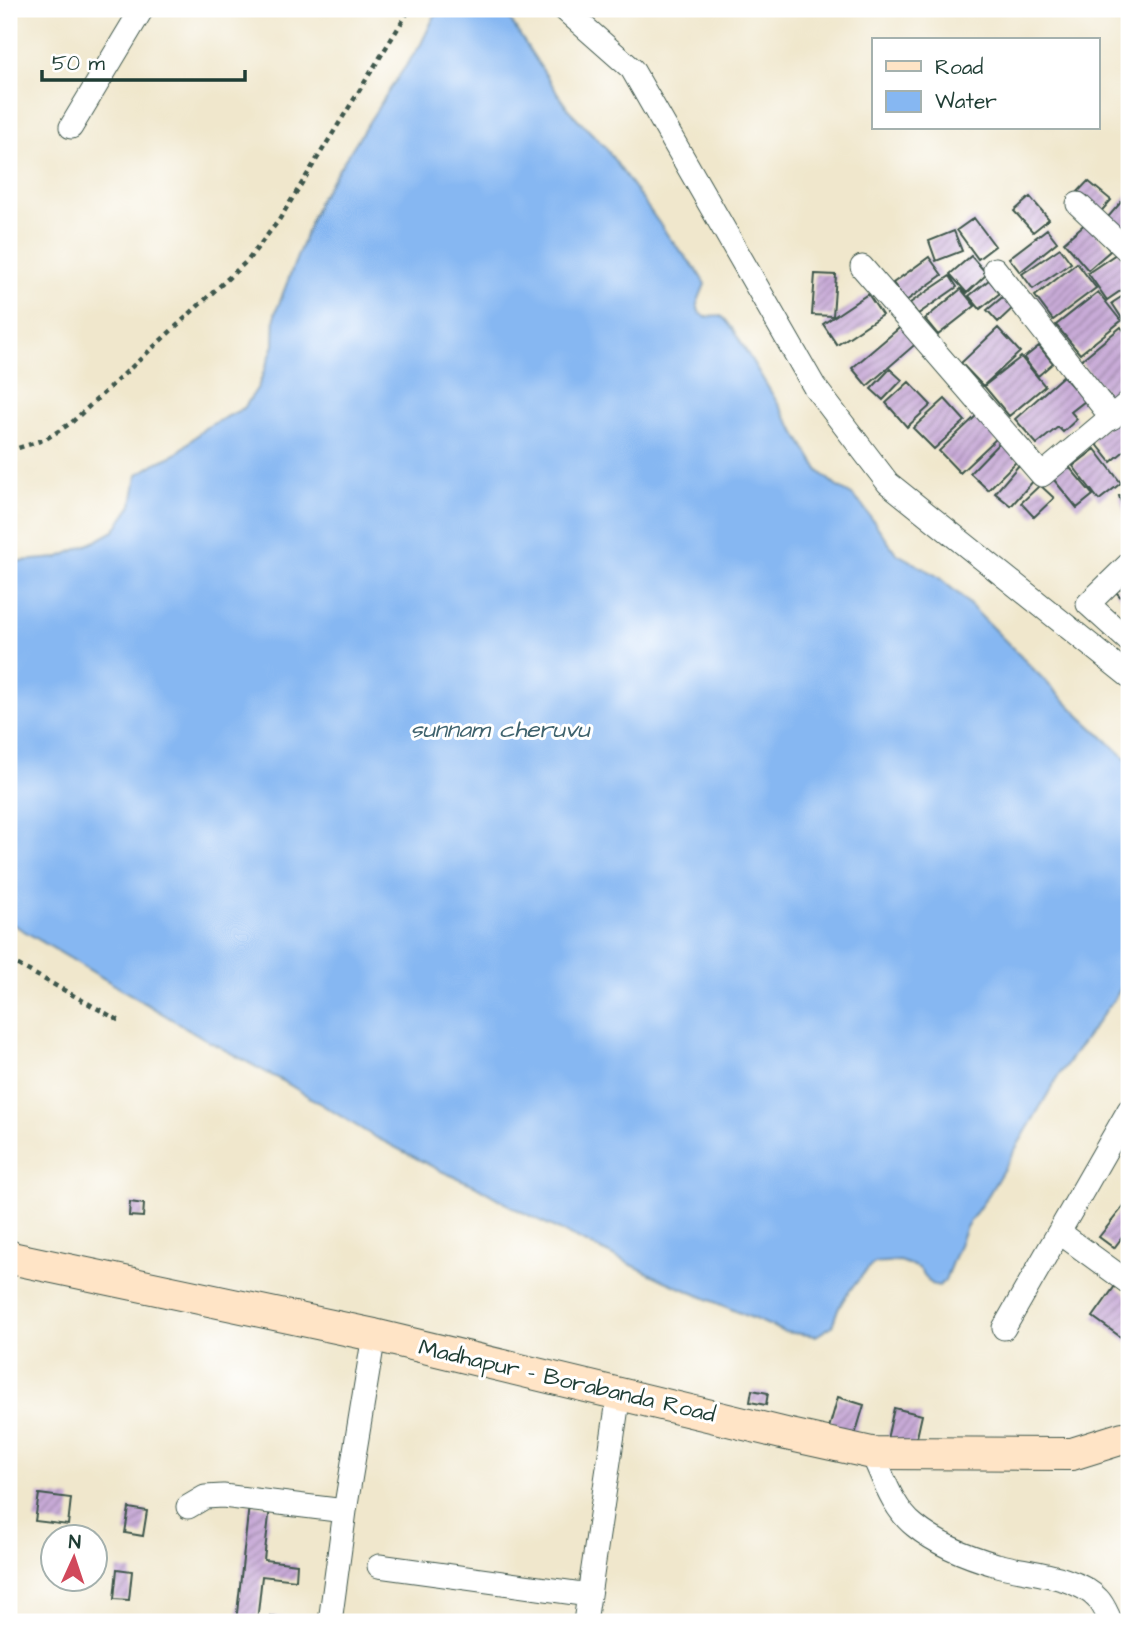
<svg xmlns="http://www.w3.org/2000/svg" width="1138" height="1631" font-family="'Architects Daughter',sans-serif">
  <defs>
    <pattern id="building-hatch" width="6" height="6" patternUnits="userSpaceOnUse" patternTransform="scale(1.75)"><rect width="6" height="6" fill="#c8aad7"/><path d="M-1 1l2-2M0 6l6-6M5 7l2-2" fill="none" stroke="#a28caf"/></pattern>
  </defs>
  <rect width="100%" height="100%" fill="#fff"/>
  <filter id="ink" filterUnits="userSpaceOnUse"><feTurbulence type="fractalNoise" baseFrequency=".0143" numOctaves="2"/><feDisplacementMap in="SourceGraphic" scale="14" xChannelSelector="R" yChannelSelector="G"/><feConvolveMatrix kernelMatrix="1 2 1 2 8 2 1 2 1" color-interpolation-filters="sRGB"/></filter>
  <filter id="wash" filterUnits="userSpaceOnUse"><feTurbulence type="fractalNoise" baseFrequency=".00686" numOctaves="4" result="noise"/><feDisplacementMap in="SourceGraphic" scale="28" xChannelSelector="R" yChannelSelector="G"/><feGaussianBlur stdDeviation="1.57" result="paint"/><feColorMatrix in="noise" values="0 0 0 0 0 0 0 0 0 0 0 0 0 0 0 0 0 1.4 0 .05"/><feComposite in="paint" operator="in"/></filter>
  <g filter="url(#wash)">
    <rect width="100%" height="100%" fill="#f0e7cc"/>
    <path fill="#86b7f2" stroke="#527a93" stroke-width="2" d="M447 9H503L568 109 605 147 671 240 696 269 705 284 697 304 699 312C710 321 710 314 720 316 725 317 729 325 732 328L819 471 836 486 852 495 862 505 896 553 937 576 961 596 1081 717 1129 761V974L1117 995 1059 1075 989 1194 966 1227 945 1280 939 1286 931 1284 919 1268 900 1261 874 1263 864 1273 847 1294 838 1309 832 1326 816 1336 785 1332 665 1281 516 1209 474 1185 441 1171 373 1136 288 1084 210 1042 9 922V562L57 558 94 542 114 531 132 505 137 475 156 463 176 454 205 428 244 408 258 387 274 345 275 314 319 200 388 92 421 44 434 17Z"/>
    <g id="blocks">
      <path fill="url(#building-hatch)" d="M1088 181 1111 200 1097 216 1074 196Z
        M1129 193V247L1102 224Z
        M1030 197 1049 219 1033 232 1014 211Z
        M974 218 995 246 978 259 957 230Z
        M1087 222 1110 251 1088 270 1064 242Z
        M1047 229 1057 242 1020 272 1009 258Z
        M954 231 962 251 936 261 929 241Z
        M1060 248 1071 263 1033 289 1022 274Z
        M1119 252 1129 267V285L1107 300 1088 273Z
        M971 256 987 274 967 293 950 274Z
        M929 257 942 275 906 301 893 283Z
        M1077 263 1096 288 1053 320 1035 296Z
        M815 274 836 275 833 316 812 315Z
        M950 276 957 287 918 314 910 303Z
        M989 280 1000 293 980 309 969 296Z
        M961 289 975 306 938 335 925 319Z
        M1098 292 1121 321 1080 354 1056 325Z
        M1129 292V320L1125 323 1112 303Z
        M868 294 882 315 837 345 823 324Z
        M1005 295 1015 306 998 322 987 310Z
        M904 324 919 341 867 386 852 368Z
        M1121 327 1129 337V390L1114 402 1080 361Z
        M998 328 1020 352 983 386 961 363Z
        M1039 346 1053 363 1038 376 1024 358Z
        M1021 357 1045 386 1009 416 984 386Z
        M890 369 902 380 883 400 871 389Z
        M1063 376 1085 401 1071 412 1077 419 1063 432 1058 427 1037 444 1015 419Z
        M909 382 931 405 907 427 886 403Z
        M945 399 965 421 934 449 913 428Z
        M976 416 997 438 960 473 939 451Z
        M1118 417 1129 431V447L1111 462 1092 438Z
        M1000 442 1018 460 988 490 970 473Z
        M1095 449 1121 483 1099 500 1073 466Z
        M1065 462 1093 495 1077 508 1050 475Z
        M1019 465 1035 479 1011 506 995 493Z
        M1040 485 1054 498 1034 517 1021 503Z
        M1129 493V526L1119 496Z
        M1129 578V606L1115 591Z
        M130 1202 144 1204 143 1217 129 1216Z
        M1127 1202 1129 1204V1228L1114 1248 1099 1237Z
        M1115 1286 1129 1297V1343L1093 1317Z
        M752 1390 768 1393 766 1405 750 1402Z
        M838 1397 864 1405 855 1435 829 1428Z
        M894 1408 922 1415 915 1446 887 1439Z
        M39 1494 71 1498 68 1525 35 1521Z
        M249 1505 270 1507 264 1560 297 1564 296 1580 262 1576 257 1622H236Z
        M129 1508 147 1511 143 1536 125 1533Z
        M117 1569 132 1571 129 1600 114 1599Z
        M270 1616 302 1620V1622H270Z
        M21 1618 52 1620V1622H21Z"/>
    </g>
  </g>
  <g filter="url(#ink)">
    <use href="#blocks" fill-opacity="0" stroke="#3e564b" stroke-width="2"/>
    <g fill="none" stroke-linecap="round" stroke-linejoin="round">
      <g stroke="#3e564b" stroke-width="25">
        <path id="street" d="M564 9 632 69 814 386 888 483 1129 676
          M71 127 142 9
          M1078 204 1129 252
          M862 267 1042 475 1129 402
          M995 269 1112 418
          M1129 564 1088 604 1129 641
          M1059 1232 1129 1283
          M1004 1328 1129 1110
          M872 1453C883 1477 893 1509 915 1526 938 1545 969 1557 997 1565 1028 1573 1076 1575 1098 1599 1104 1605 1107 1614 1111 1622
          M188 1507 205 1497 223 1496 345 1511
          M379 1566 589 1595
          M330 1622 345 1511 374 1335
          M585 1622 619 1394"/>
      </g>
      <g stroke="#3e564b" stroke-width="34">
        <path id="secondary" d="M9 1256 11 1258 374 1335 786 1434 872 1453 1072 1454 1123 1438 1129 1439"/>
      </g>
      <path stroke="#3e564b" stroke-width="4.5" stroke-dasharray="5 5" stroke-linecap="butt" d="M9 451 46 439 71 423 248 260 279 220 410 9
        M9 960 120 1021"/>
      <use href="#street" stroke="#fff" stroke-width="23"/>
      <use href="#secondary" stroke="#ffe4c6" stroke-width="32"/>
    </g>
  </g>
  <g text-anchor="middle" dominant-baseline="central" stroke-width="6" stroke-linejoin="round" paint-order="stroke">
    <g font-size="23" fill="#1f3d34" stroke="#fff">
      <text transform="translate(567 1381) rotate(13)">Madhapur - Borabanda Road</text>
    </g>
    <g font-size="24" font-style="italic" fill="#3e626d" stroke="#fff">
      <text x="500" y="730">sunnam cheruvu</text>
    </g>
  </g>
  <rect width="1138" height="1631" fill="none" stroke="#fff" stroke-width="35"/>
  <rect x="872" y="38" width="228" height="91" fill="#ffffff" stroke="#a5b1ae" stroke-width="2"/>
  <rect x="886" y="61" width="35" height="10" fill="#ffe4c6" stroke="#a5b1ae" stroke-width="2"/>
  <text x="935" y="74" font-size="21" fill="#1f3d34">Road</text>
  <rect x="886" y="91" width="35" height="21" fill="#86b7f2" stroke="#a5b1ae" stroke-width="2"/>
  <text x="935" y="108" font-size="21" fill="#1f3d34">Water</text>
  <g transform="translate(74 1558) rotate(3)"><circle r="33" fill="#ffffff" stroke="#a5b1ae" stroke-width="2"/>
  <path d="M0-5L12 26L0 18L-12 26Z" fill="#d1495b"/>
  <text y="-10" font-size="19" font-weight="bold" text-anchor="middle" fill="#1f3d34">N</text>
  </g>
  <path d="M42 70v10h203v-10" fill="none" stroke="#1f3d34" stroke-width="3.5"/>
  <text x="52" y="70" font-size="21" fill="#1f3d34" stroke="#ffffff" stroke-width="5" paint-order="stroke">50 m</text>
</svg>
